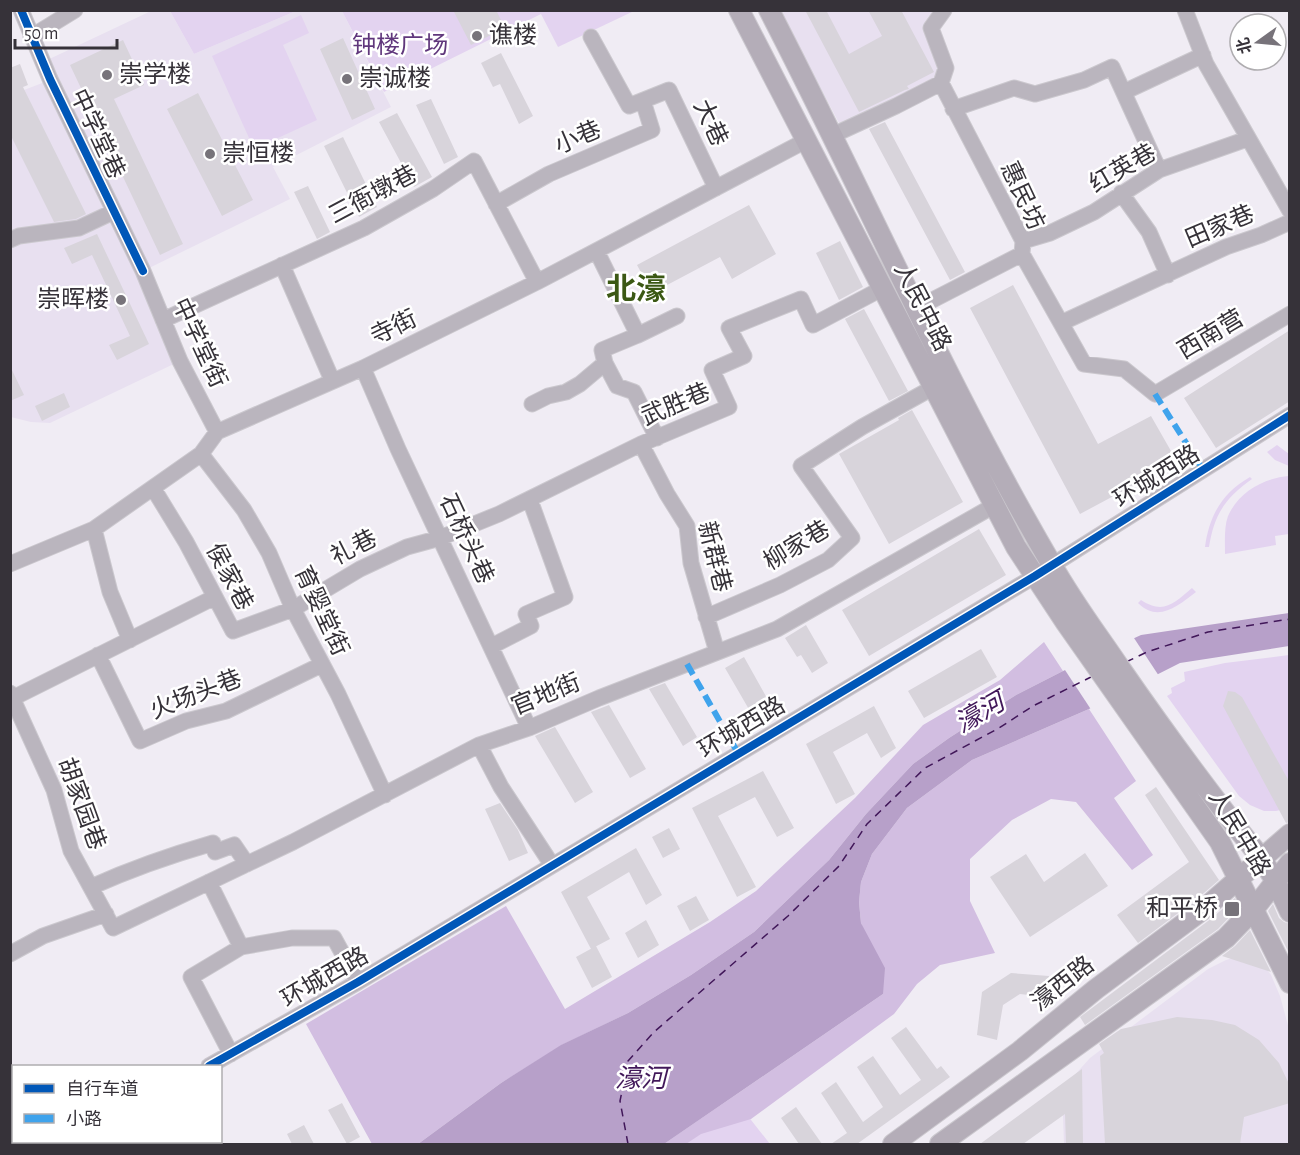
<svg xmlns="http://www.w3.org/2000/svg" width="1300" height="1155" font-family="'Alegreya Sans','Noto Sans SC',sans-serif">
  <rect width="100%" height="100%" fill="#f0ecf4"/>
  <path fill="#e8e0f0" d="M151 11H170L194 54 296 11H342L391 107 273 167 290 199 143 271 180 361 50 423 31 422 11 417V95L50 80 43 62Z
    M780 11H939L928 29 942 73 883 107 839 123Z
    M1237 957 1265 967 1271 975 1280 996 1289 1029V1144H1064L1062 1089 1090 1058 1208 969 1226 960Z"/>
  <path fill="#e3d3f0" d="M170 11H296L194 54Z
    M342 11H634L558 47 541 14 384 92Z
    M301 15 309 33 283 45 317 120 254 149 212 56Z
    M1277 445 1289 454V466L1275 460 1267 452Z
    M1289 476V534L1275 536 1276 545 1225 554C1225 542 1224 527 1228 516 1239 491 1265 478 1289 476Z
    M1250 477 1252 479C1225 498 1214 515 1209 547H1205C1209 516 1222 493 1250 477Z
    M1192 588 1196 592C1178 606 1158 623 1138 603L1141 600C1164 615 1174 603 1192 588Z
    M1289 655V808L1276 811H1264L1250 805 1239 796 1167 696 1172 693 1171 688 1185 681 1184 672 1225 663Z
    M733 1097 770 1144H664Z"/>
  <path fill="#d2bee1" d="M1044 642 1063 671 1016 695 949 738 913 764 866 814 829 860 754 932 691 975 628 1013 562 1045 501 1083 418 1144H372L306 1024 506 906 565 1009 710 922 756 891 855 798 923 725 1000 680Z
    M1089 709 1136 781 1114 798 1153 855 1132 870 1076 802 1051 799 1012 820 970 859V901L995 953 940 965 917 984 894 1014 751 1119 701 1134 686 1144H664L883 994 867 938 861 923 859 902 861 882 872 854 907 808 972 760Z"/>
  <path fill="#b7a0c9" d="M1289 613V646L1180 663 1089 709 972 760 907 808 872 854 861 882 859 902 861 923 885 968 883 994 664 1144H418L501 1083 561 1045 628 1013 691 975 754 932 829 860 866 814 913 764 949 738 1016 695 1063 671 1141 635Z"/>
  <path fill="#f0ecf4" d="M1132 635 1159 676 1092 711 1063 667Z"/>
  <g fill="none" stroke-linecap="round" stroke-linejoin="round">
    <path stroke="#411759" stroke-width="1.5" stroke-dasharray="8 6" stroke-linecap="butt" d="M1126 662 1147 652 1208 632 1290 619
      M628 1144 620 1101 628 1061 654 1032 788 916 839 866 867 824 925 768 999 728 1033 706 1091 677"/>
  </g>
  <path fill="#d8d4db" d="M453 10H496L505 28 471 45Z
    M805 10H826L849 54 882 36 868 10H901L934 72 907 86 909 89 905 90 859 112Z
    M343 38 375 109 352 120 320 49Z
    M123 40 144 85 114 99 183 244 160 255 70 65Z
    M501 53 533 116 519 124 500 84 493 87 481 63Z
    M20 64 28 85 23 87 86 214 76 219 54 222 10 134V68Z
    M198 93 253 200 222 216 167 109Z
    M431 99 458 157 444 164 416 105Z
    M397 113 432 177 414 187 379 122Z
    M885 122 965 272 950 280 869 129Z
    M343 137 377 207 359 217 324 146Z
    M308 186 330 232 317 239 294 192Z
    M749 205 776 254 732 279 720 257 652 293 637 265Z
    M97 234 149 344 117 360 109 345 130 336 92 255 72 264 64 248Z
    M840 241 863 287 839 300 816 253Z
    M1013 285 1098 444 1151 416 1171 451V459L1166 468 1080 514 970 308Z
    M864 309 908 391 889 401 845 319Z
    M1290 330V401L1216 448 1184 398Z
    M10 366 24 395 10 401Z
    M64 393 70 407 42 421 35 406Z
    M912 410 963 502 889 544 839 454 899 420 898 418Z
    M979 529 1006 575 869 656 842 610Z
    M806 625 828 663 812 673 801 655 797 657 785 638Z
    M981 649 997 677 924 718 908 691Z
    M744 657 772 707 754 718 725 668Z
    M665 683 697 737 683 746 649 689Z
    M1228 691 1235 692 1242 697 1290 783V822L1286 823 1223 706Z
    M609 705 646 769 630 778 591 712Z
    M874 706 896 748 881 758 867 733 833 752 855 794 836 804 806 744Z
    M555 727 593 792 575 803 535 736Z
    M763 771 794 828 777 837 755 797 718 816 756 887 737 897 692 808Z
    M1156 787 1219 880 1197 899 1138 943 1117 915 1189 862 1145 795Z
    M500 803 518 830 528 853 509 861 485 809Z
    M669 828 680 849 663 858 652 837Z
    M636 848 662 895 646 905 629 872 587 897 610 939 591 949 561 892Z
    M1085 853 1108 886 1030 937 990 877 1026 854 1044 882Z
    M696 896 709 920 690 931 677 906Z
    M1235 898 1239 907 1218 929 1085 1025 1080 1017 1212 918Z
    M1273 904 1279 918 1284 922 1290 924V955L1268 911Z
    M646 920 659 945 638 958 625 933Z
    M1250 930 1271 972 1222 956 1235 946Z
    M596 946 612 977 592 988 576 957Z
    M1011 973 1049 976 1047 997 1020 994 1003 1005 997 1040 977 1035 982 992Z
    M1177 1017 1212 1020 1235 1025 1259 1040 1279 1063 1290 1086V1103L1244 1117 1240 1144H1105L1100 1056 1104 1053 1099 1044 1121 1029Z
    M906 1027 937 1069 941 1066 950 1077 857 1144H831L847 1133 821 1093 836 1082 863 1122 883 1107 857 1067 873 1056 900 1095 921 1080 891 1038Z
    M1082 1069 1083 1144H1066L1065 1114 1023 1144H980Z
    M342 1103 360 1137 347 1144 328 1110Z
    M796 1107 822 1144H799L781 1118Z
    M304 1125 314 1144H292L287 1134Z"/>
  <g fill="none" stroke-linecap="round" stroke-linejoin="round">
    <g stroke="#cbc8ce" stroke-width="17">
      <path id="minor" d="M21 10 50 79 143 271 180 361 217 432
        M1185 10 1206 64 1290 211
        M31 37 75 10
        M591 37 629 106 669 90 716 188
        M941 83 1023 241 1022 254 1084 364 1124 369 1155 394 1290 314
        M941 83 946 68 931 28 944 10
        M1124 92 1203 55
        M953 109 1014 88 1035 94 1084 80 1112 67 1159 170
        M831 136 896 106 941 83
        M1121 193 1149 232 1168 275
        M496 204 549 174 652 130 643 101
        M10 240 19 236 79 228 113 212
        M1023 241 1050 233 1094 212 1159 170 1247 139
        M597 252 638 335 677 316
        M282 265 332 380
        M917 308 1022 254
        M163 320 364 228 433 189 474 161 537 282
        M1061 323 1226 247 1261 235 1290 222
        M638 335 602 350 605 363 617 386 634 392 657 438
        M363 368 398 449 529 728
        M532 404 548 396 566 392 580 384 605 363
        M641 444 667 494 687 526 691 563 717 652
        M201 454 244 510 269 553 293 609 338 694 385 795
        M153 488 186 542 233 631 293 609 360 569 407 547 440 538 499 514 641 444 729 407 712 370 744 356 729 328 801 299 813 325 883 288
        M94 529 110 592 130 640
        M10 564 94 529 201 454 217 432 363 368 537 282 807 140
        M706 617 780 585 828 560 852 538 801 466 862 427 934 387
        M492 646 531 626 526 614 565 597 530 500
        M98 655 140 741 186 721 226 711 321 665
        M10 693 54 790 71 851 113 928 293 842 479 745 529 728 599 698 777 629 995 505
        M13 698 215 597
        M479 745 501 787 552 865
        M209 882 241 947 292 938H334L358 982
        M91 887C131 869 171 855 213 843L215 852 234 845 247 864
        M10 954 43 936 106 914
        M231 1054 191 977 241 947
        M209 1066 358 982 1035 576 1290 415
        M10 1113 14 1116"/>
    </g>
    <g stroke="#cbc8ce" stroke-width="22">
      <path id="major" d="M739 10 1016 547 1066 623 1220 842 1290 983
        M769 10C865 195 947 386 1052 565 1072 601 1097 634 1120 668 1165 733 1212 797 1261 858L1275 880 1290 912
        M893 1144 1020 1051 1096 989 1205 908 1290 834
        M940 1144 1226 938 1254 909 1290 863"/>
    </g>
    <use href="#minor" stroke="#bab5be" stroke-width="15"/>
    <use href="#major" stroke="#b4adb8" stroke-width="20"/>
    <path stroke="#3fa3ec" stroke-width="6" stroke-dasharray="12 6" stroke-linecap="butt" d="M1155 394 1204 471
      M687 664 738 753"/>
    <g stroke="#fff" stroke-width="11">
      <path id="cycleway" d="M21 10 50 79 143 271
        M209 1066 358 982 1035 576 1290 415"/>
    </g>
    <use href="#cycleway" stroke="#0057b8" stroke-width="8"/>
  </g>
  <g fill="#77737a" stroke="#fff" stroke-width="2">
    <circle cx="477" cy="36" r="6"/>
    <circle cx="107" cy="75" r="6"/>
    <circle cx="347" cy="79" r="6"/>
    <circle cx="210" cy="154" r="6"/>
    <circle cx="121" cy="300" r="6"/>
    <rect x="1224" y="901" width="16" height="16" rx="3"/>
  </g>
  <g text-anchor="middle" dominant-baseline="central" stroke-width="5" stroke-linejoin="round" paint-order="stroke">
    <g font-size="24" fill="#363239" stroke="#fff" text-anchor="start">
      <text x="489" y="36">谯楼</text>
      <text x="119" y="75">崇学楼</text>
      <text x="359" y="79">崇诚楼</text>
      <text x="222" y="154">崇恒楼</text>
      <text x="109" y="300" text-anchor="end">崇晖楼</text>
      <text x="1218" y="909" text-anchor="end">和平桥</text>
    </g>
    <g font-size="24" fill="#60377c" stroke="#fff">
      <text x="400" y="46">钟楼广场</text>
    </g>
    <g font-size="24" fill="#363239" stroke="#fff">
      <text transform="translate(710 123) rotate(65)">大巷</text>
      <text transform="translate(97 134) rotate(65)">中学堂巷</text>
      <text transform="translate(578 138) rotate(-23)">小巷</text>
      <text transform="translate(1123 169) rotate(-30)">红英巷</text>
      <text transform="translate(373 195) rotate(-28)">三衙墩巷</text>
      <text transform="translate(1022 196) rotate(65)">惠民坊</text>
      <text transform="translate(1220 227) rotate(-23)">田家巷</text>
      <text transform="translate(922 307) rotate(63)">人民中路</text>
      <text transform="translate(394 328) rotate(-26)">寺街</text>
      <text transform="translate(1211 335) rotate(-31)">西南营</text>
      <text transform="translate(199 343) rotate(65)">中学堂街</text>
      <text transform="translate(676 405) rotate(-23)">武胜巷</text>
      <text transform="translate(1157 477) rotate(-32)">环城西路</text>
      <text transform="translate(466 539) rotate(65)">石桥头巷</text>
      <text transform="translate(797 546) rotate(-31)">柳家巷</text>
      <text transform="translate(354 548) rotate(-27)">礼巷</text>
      <text transform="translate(714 557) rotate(76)">新群巷</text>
      <text transform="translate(229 577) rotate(62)">侯家巷</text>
      <text transform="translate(321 611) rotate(65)">育婴堂街</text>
      <text transform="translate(196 695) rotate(-21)">火场头巷</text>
      <text transform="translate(546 695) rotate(-22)">官地街</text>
      <text transform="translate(742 728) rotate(-31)">环城西路</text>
      <text transform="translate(81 804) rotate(70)">胡家园巷</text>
      <text transform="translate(1239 833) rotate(59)">人民中路</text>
      <text transform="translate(325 978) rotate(-30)">环城西路</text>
      <text transform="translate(1063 984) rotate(-38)">濠西路</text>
    </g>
    <g font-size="26" font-style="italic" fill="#411759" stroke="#fff">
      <text transform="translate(980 713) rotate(-30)">濠河</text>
      <text x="641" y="1079">濠河</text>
    </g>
    <g font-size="30" font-weight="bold" fill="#3b5814" stroke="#fff">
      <text x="636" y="290">北濠</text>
    </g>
  </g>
  <rect width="1300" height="1155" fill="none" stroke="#363239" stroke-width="24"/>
  <rect x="12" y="1065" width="210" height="78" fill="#ffffff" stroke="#afadb0" stroke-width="1.5"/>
  <rect x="24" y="1084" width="30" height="9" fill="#0057b8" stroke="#afadb0" stroke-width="1.5"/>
  <text x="66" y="1095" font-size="18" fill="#363239">自行车道</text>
  <rect x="24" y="1114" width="30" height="9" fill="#3fa3ec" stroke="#afadb0" stroke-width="1.5"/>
  <text x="66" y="1125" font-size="18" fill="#363239">小路</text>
  <g transform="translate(1258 42) rotate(255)"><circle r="28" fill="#ffffff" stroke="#afadb0" stroke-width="1.5"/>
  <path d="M0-4.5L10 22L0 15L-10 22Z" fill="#77737a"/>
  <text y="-9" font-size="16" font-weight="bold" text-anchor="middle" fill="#363239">北</text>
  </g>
  <path d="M15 39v9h102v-9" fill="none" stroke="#363239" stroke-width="3"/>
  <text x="24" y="39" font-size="18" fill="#363239" stroke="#ffffff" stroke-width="4.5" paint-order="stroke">50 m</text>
</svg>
